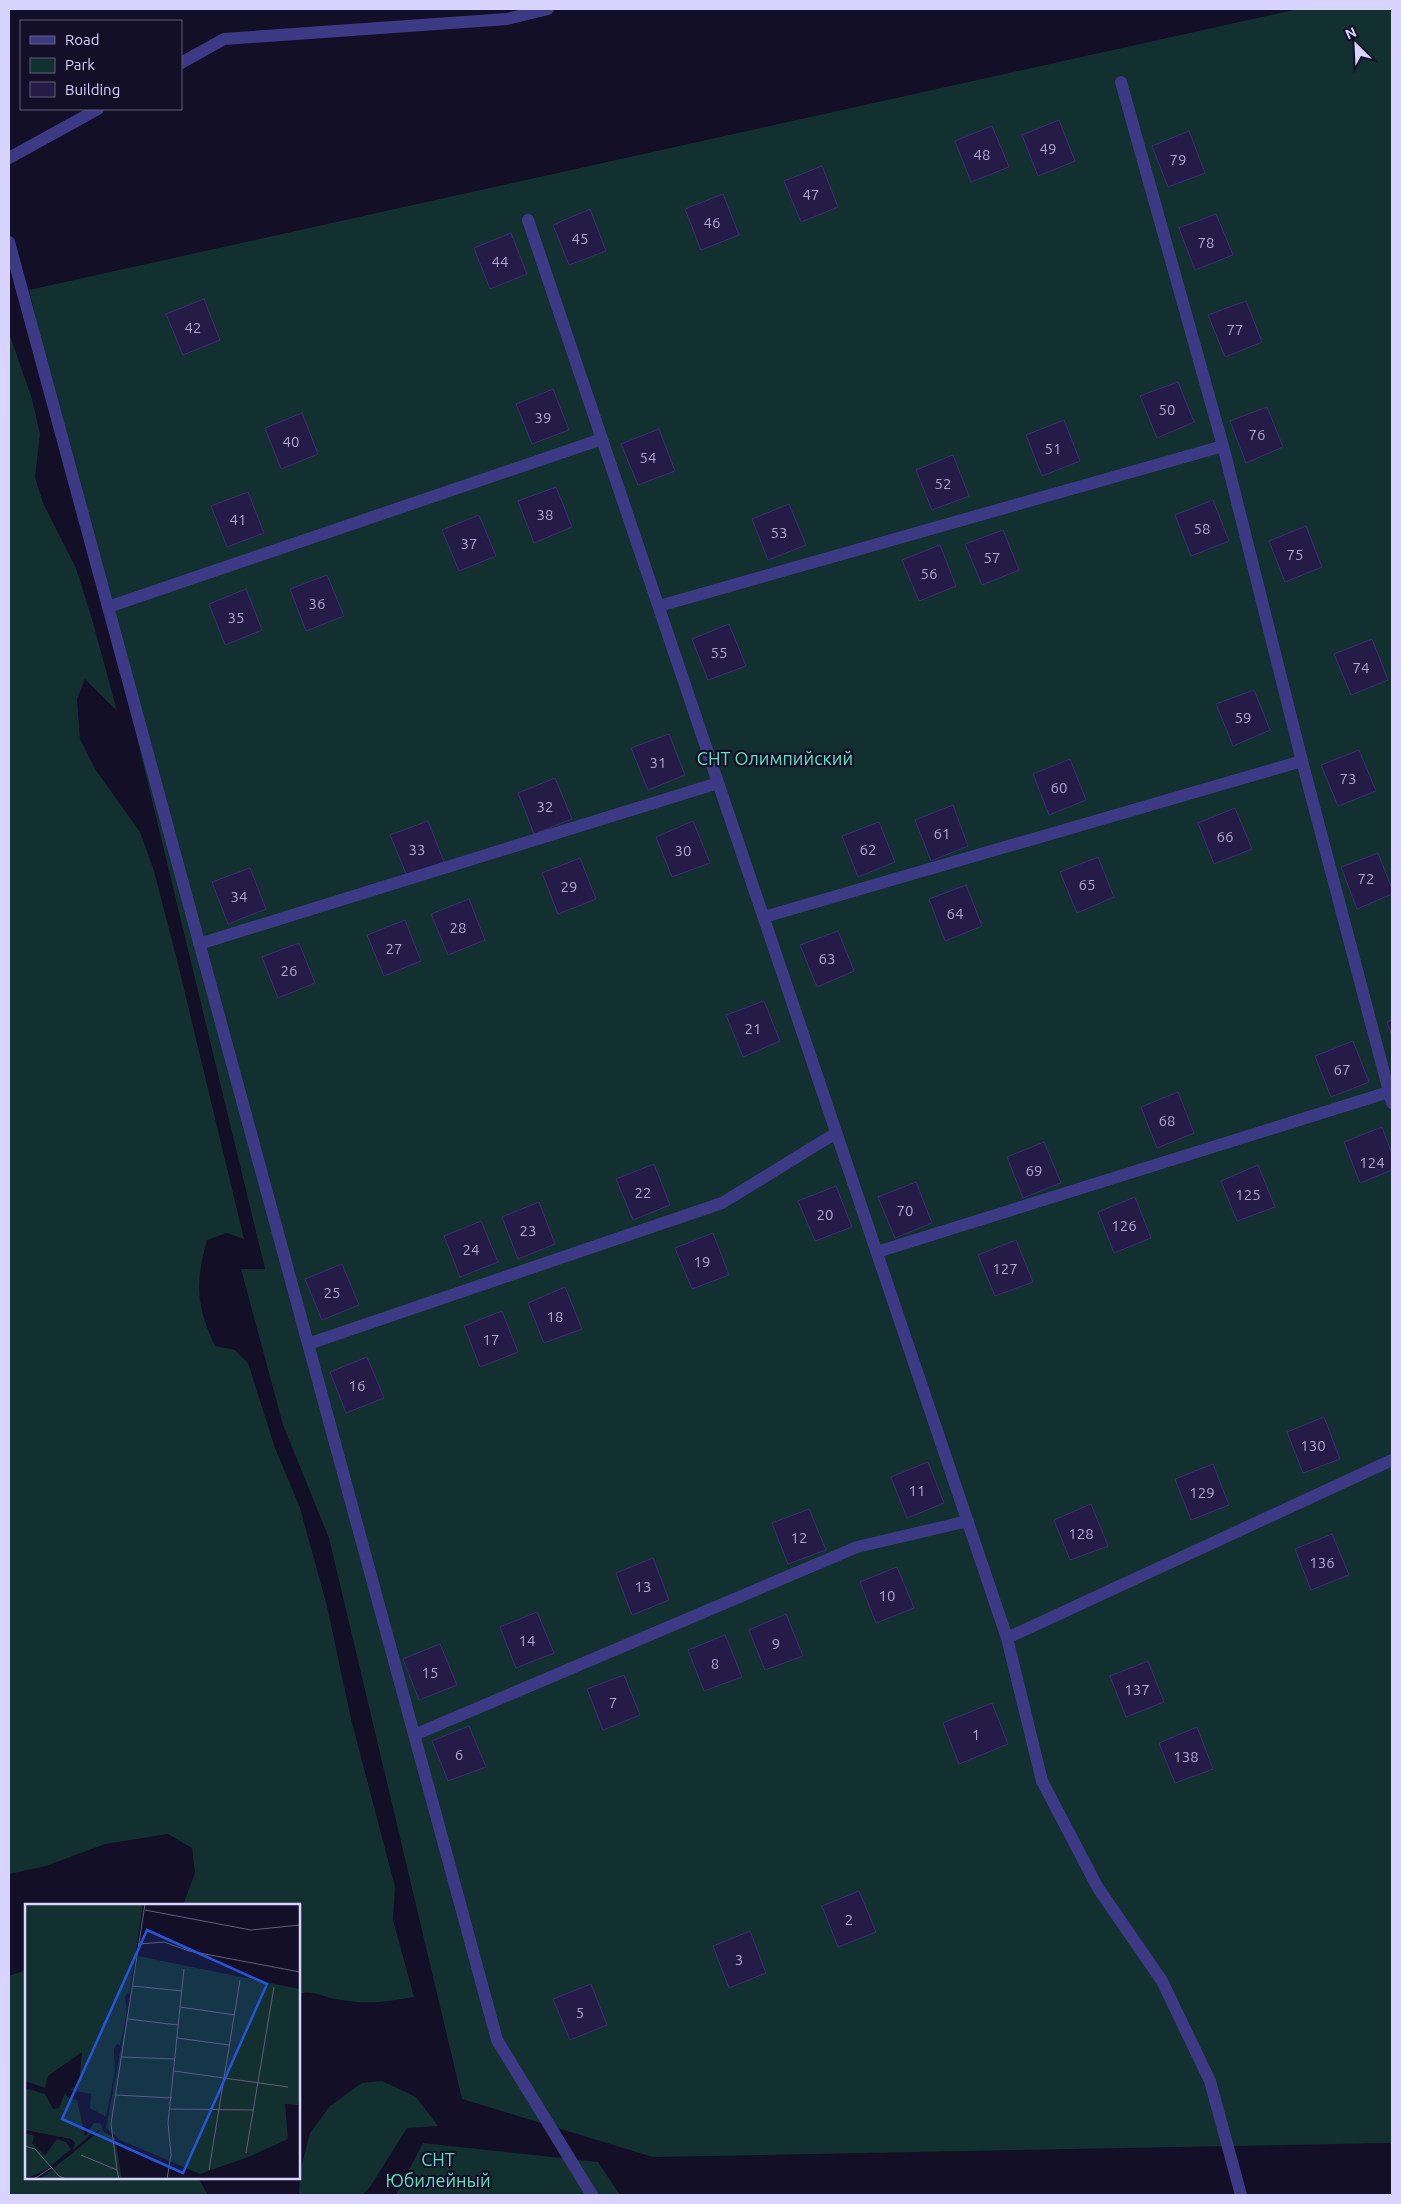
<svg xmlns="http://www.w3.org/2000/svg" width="1401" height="2204" font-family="Ubuntu,sans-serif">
  <rect width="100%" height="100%" fill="#130f26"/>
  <path fill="#12302f" d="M1298 9H1392V2143L653 2157 462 2099 329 1538 283 1425 241 1269H265L29 290Z
    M9 333 32 399 40 434 35 477 43 503 76 568 92 619 117 711 85 679 77 699 80 739 95 769 140 832 154 871 178 964 244 1239 227 1233 207 1240C195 1283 196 1305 215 1346L235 1350 248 1363 275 1448 300 1508 327 1606 351 1719 395 1887 393 1920 414 1997C385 2002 366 2005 336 1999 324 1997 310 1989 299 1994V1905H183L195 1873 192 1848 168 1834 105 1844 46 1866 9 1874Z
    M26 1970V2178H198L208 2195H9V1976Z
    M382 2081 416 2097 438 2126 407 2128 370 2187 362 2195H299L300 2172 310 2133 330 2106 362 2083Z
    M423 2143 598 2162 620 2195H396Z"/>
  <path fill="#241b47" stroke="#3b2d73" d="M1059 120 1075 161 1038 176 1022 135Z
    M992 126 1009 167 971 182 955 141Z
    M1189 131 1205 173 1168 187 1152 146Z
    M822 166 838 207 801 222 784 181Z
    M723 194 739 235 701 250 685 209Z
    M590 209 606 251 569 265 553 225Z
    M1216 214 1233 255 1195 270 1179 228Z
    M511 233 527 274 490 289 474 248Z
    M204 299 220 340 183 355 166 314Z
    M1246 301 1262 342 1225 357 1208 315Z
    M1178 382 1194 422 1157 438 1140 396Z
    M553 389 569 430 532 444 516 404Z
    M1267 407 1283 447 1246 463 1230 421Z
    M302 413 318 454 281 469 265 428Z
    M1064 420 1080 461 1042 476 1026 435Z
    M659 429 675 471 638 485 621 444Z
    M953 455 969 496 932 510 916 470Z
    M556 487 572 527 534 543 518 501Z
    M248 492 264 533 227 547 211 506Z
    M1213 500 1229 541 1191 556 1175 515Z
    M789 504 806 545 768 560 752 519Z
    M479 515 496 556 459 571 442 530Z
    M1306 526 1322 567 1285 582 1269 541Z
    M1003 530 1019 570 982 585 965 544Z
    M940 545 956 586 919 601 902 560Z
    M327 575 344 616 306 631 290 589Z
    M246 589 262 630 225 645 209 604Z
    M729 624 746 666 708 680 692 639Z
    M1372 639 1388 680 1351 695 1334 654Z
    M1254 690 1270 730 1233 746 1216 704Z
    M669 734 685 775 648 790 631 748Z
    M1359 750 1376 791 1338 806 1321 765Z
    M1070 759 1086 800 1049 815 1033 774Z
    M555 778 572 819 534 834 518 793Z
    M953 805 968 846 931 861 915 820Z
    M1235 808 1252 849 1214 864 1198 823Z
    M428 821 444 862 407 876 390 835Z
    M693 821 710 863 672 877 656 837Z
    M879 822 895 862 858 877 842 836Z
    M1378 853 1392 889V894L1357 909 1341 867Z
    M1098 857 1114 897 1077 913 1060 872Z
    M580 858 596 899 558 914 542 873Z
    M250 868 266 909 228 924 212 882Z
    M966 885 982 926 945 941 929 899Z
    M469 899 485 940 448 955 431 914Z
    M405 920 421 961 384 976 367 935Z
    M838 931 854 971 817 987 800 945Z
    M299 943 315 983 278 998 262 957Z
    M764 1001 780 1041 743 1057 726 1015Z
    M1392 1020V1036L1387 1022Z
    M1353 1041 1369 1082 1331 1097 1315 1056Z
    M1178 1092 1194 1133 1157 1148 1141 1107Z
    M1382 1127 1392 1154V1170L1360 1183 1344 1142Z
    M1044 1142 1061 1183 1023 1198 1007 1157Z
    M654 1164 670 1205 633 1220 616 1179Z
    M1258 1165 1275 1207 1237 1221 1221 1181Z
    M916 1182 932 1223 895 1238 878 1197Z
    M836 1186 852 1227 815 1241 798 1201Z
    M1135 1197 1151 1238 1114 1253 1098 1212Z
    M539 1202 555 1244 518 1259 502 1217Z
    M481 1221 498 1262 460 1277 444 1236Z
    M713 1233 729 1275 692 1289 675 1248Z
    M1016 1240 1033 1282 995 1296 978 1255Z
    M342 1264 359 1305 322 1320 305 1279Z
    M565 1287 582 1329 544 1343 528 1303Z
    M502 1311 518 1352 480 1367 464 1326Z
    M367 1357 384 1398 346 1413 330 1372Z
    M1324 1417 1340 1459 1303 1473 1287 1432Z
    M928 1462 944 1503 907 1518 891 1477Z
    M1213 1464 1229 1505 1191 1520 1175 1479Z
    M1091 1504 1108 1546 1070 1560 1054 1520Z
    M809 1509 826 1550 788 1564 772 1523Z
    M1332 1534 1349 1575 1311 1590 1295 1549Z
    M653 1558 669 1600 632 1615 616 1573Z
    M897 1567 914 1608 876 1623 860 1582Z
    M537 1612 554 1653 516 1668 500 1627Z
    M786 1614 803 1656 765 1670 749 1630Z
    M725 1635 742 1677 704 1691 688 1650Z
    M440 1644 457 1685 419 1700 403 1659Z
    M1148 1661 1164 1702 1126 1717 1110 1676Z
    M624 1675 640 1715 603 1730 587 1689Z
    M992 1703 1008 1744 959 1764 943 1723Z
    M469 1726 486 1767 448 1781 432 1741Z
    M1197 1727 1213 1769 1175 1783 1159 1743Z
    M859 1891 876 1932 838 1947 822 1906Z
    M750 1931 766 1973 729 1988 713 1946Z
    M591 1984 607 2025 570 2040 553 1999Z"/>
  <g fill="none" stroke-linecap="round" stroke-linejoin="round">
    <path stroke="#3d3a85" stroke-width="12" d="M181 63 224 39 507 19 548 9
      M1121 82 1223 446 1302 761 1392 1103
      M9 158 98 109
      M528 220 1007 1638 1042 1781 1098 1888 1162 1981 1210 2081 1241 2195
      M9 242 497 2040 592 2195
      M659 606 1223 446
      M108 607 602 439
      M764 917 1302 761
      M199 944 718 783
      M877 1252 1392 1091
      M308 1344 722 1203 836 1133
      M1007 1638 1392 1460
      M414 1735 857 1547 968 1521"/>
  </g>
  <g text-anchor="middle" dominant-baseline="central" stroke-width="4.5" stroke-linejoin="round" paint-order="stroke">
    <g font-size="15" fill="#aca6d1">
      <text x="1048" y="148">49</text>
      <text x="982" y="154">48</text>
      <text x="1178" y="159">79</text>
      <text x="811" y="194">47</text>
      <text x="712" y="222">46</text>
      <text x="580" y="238">45</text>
      <text x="1206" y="242">78</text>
      <text x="500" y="261">44</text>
      <text x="193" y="327">42</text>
      <text x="1235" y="329">77</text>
      <text x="1167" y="409">50</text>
      <text x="543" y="417">39</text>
      <text x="1257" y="434">76</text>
      <text x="291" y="441">40</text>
      <text x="1053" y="448">51</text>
      <text x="648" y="457">54</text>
      <text x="943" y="483">52</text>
      <text x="545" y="514">38</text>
      <text x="238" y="519">41</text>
      <text x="1202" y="528">58</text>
      <text x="779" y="532">53</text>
      <text x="469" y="543">37</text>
      <text x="1295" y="554">75</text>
      <text x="992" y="557">57</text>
      <text x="929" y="573">56</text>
      <text x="317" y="603">36</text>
      <text x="236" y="617">35</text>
      <text x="719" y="652">55</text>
      <text x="1361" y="667">74</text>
      <text x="1243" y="717">59</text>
      <text x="658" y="762">31</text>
      <text x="1348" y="778">73</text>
      <text x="1059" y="787">60</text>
      <text x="545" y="806">32</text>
      <text x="942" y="833">61</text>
      <text x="1225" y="836">66</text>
      <text x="417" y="849">33</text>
      <text x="868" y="849">62</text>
      <text x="683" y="850">30</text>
      <text x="1366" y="878">72</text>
      <text x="1087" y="884">65</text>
      <text x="569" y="886">29</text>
      <text x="239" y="896">34</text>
      <text x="955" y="913">64</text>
      <text x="458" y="927">28</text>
      <text x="394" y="948">27</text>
      <text x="827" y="958">63</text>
      <text x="289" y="970">26</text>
      <text x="753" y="1028">21</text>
      <text x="1342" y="1069">67</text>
      <text x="1167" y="1120">68</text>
      <text x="1372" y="1162">124</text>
      <text x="1034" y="1170">69</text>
      <text x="643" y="1192">22</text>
      <text x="1248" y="1194">125</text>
      <text x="905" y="1210">70</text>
      <text x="825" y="1214">20</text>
      <text x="1124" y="1225">126</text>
      <text x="528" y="1230">23</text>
      <text x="471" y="1249">24</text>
      <text x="702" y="1261">19</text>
      <text x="1005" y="1268">127</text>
      <text x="332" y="1292">25</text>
      <text x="555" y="1316">18</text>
      <text x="491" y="1339">17</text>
      <text x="357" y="1385">16</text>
      <text x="1313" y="1445">130</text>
      <text x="917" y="1490">11</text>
      <text x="1202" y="1492">129</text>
      <text x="1081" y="1533">128</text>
      <text x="799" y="1537">12</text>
      <text x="1322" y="1562">136</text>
      <text x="643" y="1586">13</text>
      <text x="887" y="1595">10</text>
      <text x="527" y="1640">14</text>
      <text x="776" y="1643">9</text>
      <text x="715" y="1663">8</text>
      <text x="430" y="1672">15</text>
      <text x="1137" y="1689">137</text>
      <text x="613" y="1702">7</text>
      <text x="976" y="1734">1</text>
      <text x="459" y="1754">6</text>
      <text x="1186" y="1756">138</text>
      <text x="849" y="1919">2</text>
      <text x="739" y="1959">3</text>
      <text x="580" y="2012">5</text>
    </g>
    <g font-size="18" fill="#5fe0c0" stroke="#130f26">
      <text x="775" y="758">СНТ Олимпийский</text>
      <text x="438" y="2159">СНТ<tspan x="438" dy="21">Юбилейный</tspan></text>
    </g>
  </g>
  <g transform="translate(25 1904)">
    <rect width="275" height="275" fill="#130f26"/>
    <path d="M0 0H118L104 92 103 88 100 93 102 107 95 142 92 140 89 145 90 167 81 213 65 204 66 190 45 186 54 179 57 148 23 172 20 184 0 177ZM113 52 275 85V192L273 201 260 200 263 235 226 252 175 270 95 236 81 224ZM3 185 20 190 28 205 34 204 40 189 43 194 52 196 60 232 69 219H75L78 225 67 229 48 246 50 239 46 235 0 226V187ZM76 226 90 234 97 275H15ZM0 229 9 232 7 240 20 251 32 235 41 238 46 245 22 265 0 275Z" fill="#12302f"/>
    <path fill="none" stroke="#625e7d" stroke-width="1" d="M120 6 226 26 275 21M114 40 139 38 164 47 275 68M108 82 157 87M155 103 210 111M103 115 153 121M152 134 204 141M97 153 150 155M149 167 263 183M91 191 147 194M145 205 229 206M0 242 10 245 34 272 41 275M221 249 249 83M56 251 92 266 94 275M92 266 86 220 120 0M184 266 215 76M9 275 26 264M142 275 146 251 143 219 159 65"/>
    <path fill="#2655da" fill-opacity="0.15" stroke="#2655da" stroke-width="2.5" d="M122 26 242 80 158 269 37 215Z"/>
    <rect width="275" height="275" fill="none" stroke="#d9d4ff" stroke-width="2.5"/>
  </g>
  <rect width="1401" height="2204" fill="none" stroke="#d9d4ff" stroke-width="20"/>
  <rect x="20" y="20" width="162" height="90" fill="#130f26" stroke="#625e7d"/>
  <rect x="30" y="36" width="25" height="8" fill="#3d3a85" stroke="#625e7d"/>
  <text x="65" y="45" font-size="15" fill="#d9d4ff">Road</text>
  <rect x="30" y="58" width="25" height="15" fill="#12302f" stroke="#625e7d"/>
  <text x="65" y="70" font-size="15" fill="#d9d4ff">Park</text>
  <rect x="30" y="82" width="25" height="15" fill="#241b47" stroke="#625e7d"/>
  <text x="65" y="95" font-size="15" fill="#d9d4ff">Building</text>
  <g transform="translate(1356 45) rotate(336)" stroke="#130f26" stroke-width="4" paint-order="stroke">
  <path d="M0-4L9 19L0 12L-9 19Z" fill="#d9d4ff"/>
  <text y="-8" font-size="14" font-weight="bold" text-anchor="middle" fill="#d9d4ff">N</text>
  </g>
</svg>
